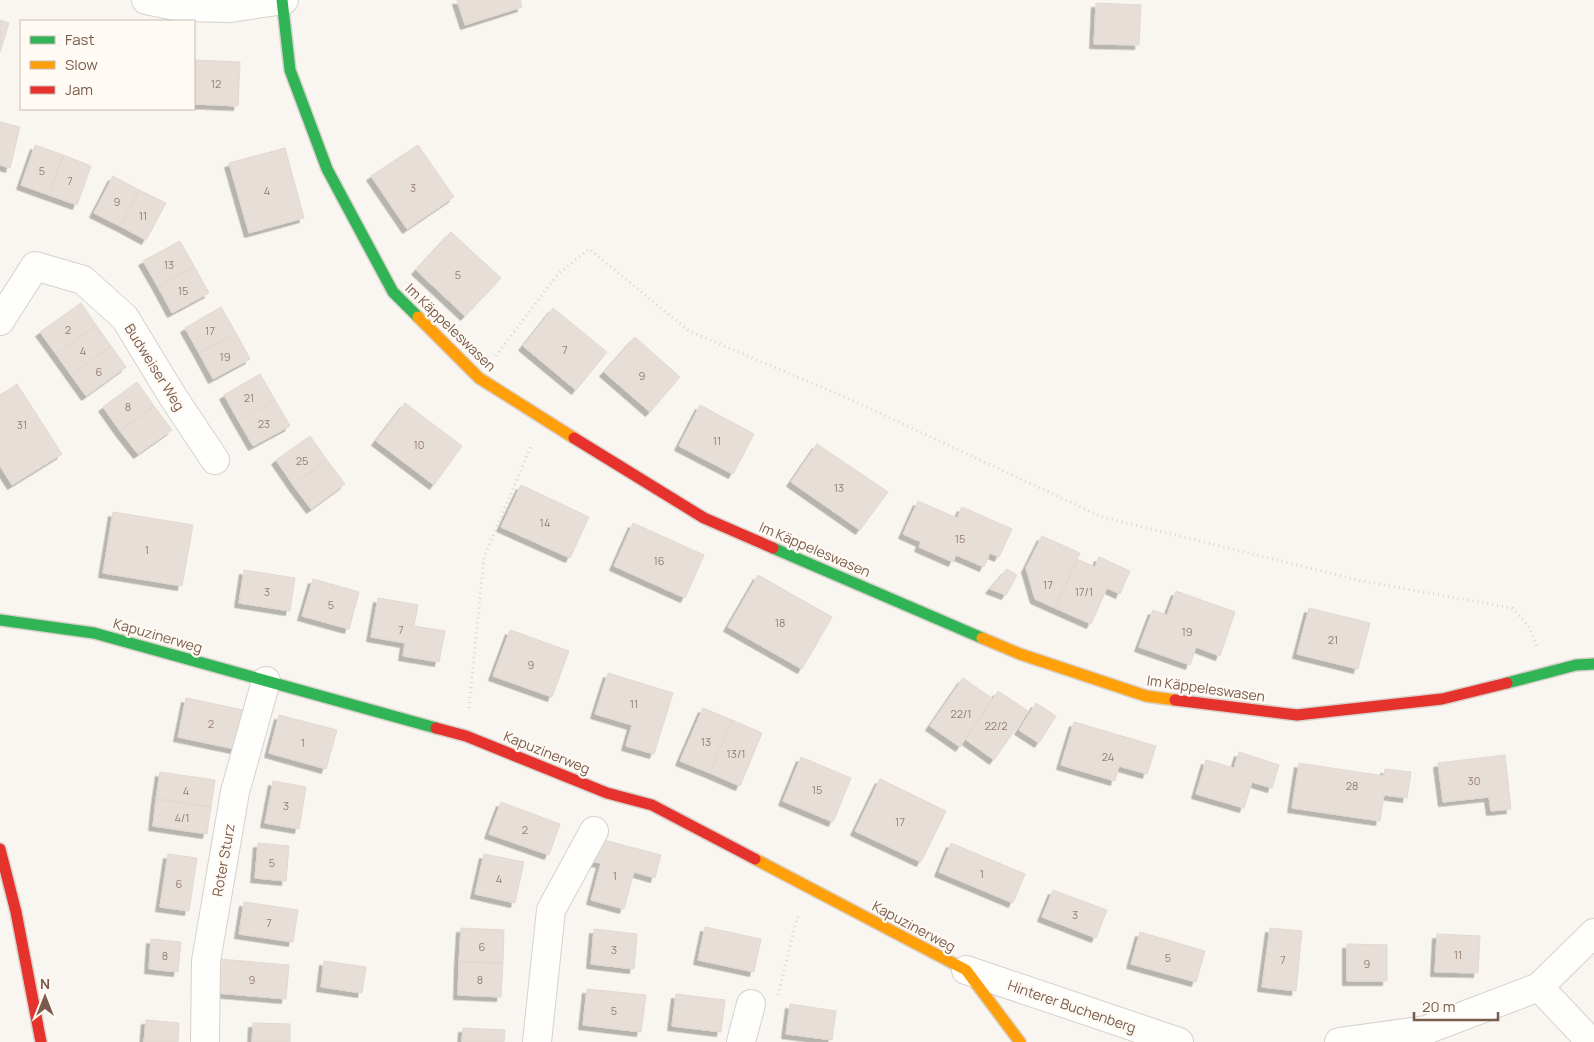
<svg xmlns="http://www.w3.org/2000/svg" width="1594" height="1042" font-family="Manrope,sans-serif">
  <defs>
    <filter id="shadow"><feDropShadow dx="-4.5" dy="4.5" stdDeviation="0" flood-color="#0004"/></filter>
  </defs>
  <rect width="100%" height="100%" fill="#f9f5f0"/>
  <path fill="#e6ded7" stroke="#e2d8d2" filter="url(#shadow)" d="M457 0H520L522 7 465 25Z
    M1096 3 1141 5 1139 45 1094 44Z
    M0 20 9 23 0 52Z
    M194 60 240 62 238 106 194 104Z
    M0 122 20 127 10 168 0 165Z
    M35 145 63 155 49 195 21 185Z
    M418 145 454 197 407 229 371 176Z
    M285 148 304 218 249 233 229 163Z
    M63 155 91 166 77 205 49 195Z
    M113 176 139 190 120 226 94 213Z
    M139 190 166 203 146 240 120 226Z
    M451 232 501 278 465 316 416 270Z
    M180 241 194 266 158 287 143 261Z
    M194 266 209 293 172 313 158 287Z
    M81 303 96 325 56 354 40 332Z
    M221 307 236 333 199 353 185 328Z
    M553 308 607 352 576 390 523 346Z
    M96 325 111 346 71 375 56 354Z
    M236 333 250 359 213 379 199 353Z
    M635 337 680 377 650 412 604 372Z
    M111 346 126 367 86 396 71 375Z
    M260 374 275 400 238 420 224 395Z
    M137 382 154 406 120 431 103 407Z
    M17 384 62 454 12 485 0 466V395Z
    M275 400 290 426 253 446 238 420Z
    M405 403 462 446 434 485 376 441Z
    M700 405 754 434 733 474 679 446Z
    M154 406 172 430 138 454 120 431Z
    M310 436 327 460 293 485 276 460Z
    M817 444 888 492 860 530 791 482Z
    M327 460 345 484 311 509 293 485Z
    M521 485 589 517 570 558 501 527Z
    M918 501 957 518 962 507 1012 529 999 557 990 553 984 567 956 555 953 562 919 547 921 542 903 534Z
    M113 512 193 525 182 586 103 573Z
    M633 523 704 555 685 598 614 566Z
    M1042 536 1080 553 1055 608 1035 599 1026 568Z
    M1099 557 1130 571 1120 594 1107 588 1091 624 1055 608 1077 559 1095 567Z
    M1007 569 1017 575 1006 595 990 589Z
    M244 570 295 578 290 611 239 603Z
    M758 575 832 617 802 669 728 627Z
    M313 579 359 592 349 629 302 616Z
    M1176 591 1235 612 1220 656 1196 647 1190 665 1139 647 1153 610 1167 615Z
    M378 598 418 605 414 626 445 631 439 662 403 656 405 643 371 637Z
    M1309 608 1370 623 1358 669 1297 654Z
    M510 630 569 651 552 697 493 676Z
    M608 673 673 693 654 754 626 746 632 725 595 714Z
    M963 678 993 699 960 747 930 726Z
    M998 691 1028 711 994 760 965 739Z
    M186 698 243 710 235 749 178 737Z
    M1036 703 1056 716 1039 743 1019 730Z
    M703 708 732 720 710 773 680 761Z
    M279 715 337 730 326 769 269 753Z
    M732 720 762 733 740 786 710 773Z
    M1074 722 1156 746 1147 774 1119 766 1115 781 1061 765Z
    M1239 752 1279 765 1272 788 1252 782 1244 808 1196 794 1206 760 1234 768Z
    M1505 755 1511 809 1491 811 1489 797 1443 802 1438 763Z
    M801 757 851 778 833 822 783 801Z
    M1299 763 1384 776 1385 769 1411 772 1407 798 1384 795 1380 821 1292 808Z
    M160 772 215 780 211 807 156 799Z
    M880 779 946 811 921 862 855 831Z
    M273 781 306 787 299 829 265 823Z
    M156 799 211 807 207 834 153 826Z
    M501 802 560 824 549 855 489 834Z
    M600 839 661 855 655 878 634 872 624 909 591 900 601 863 594 862Z
    M258 843 289 846 286 881 255 878Z
    M951 843 1025 874 1013 903 939 872Z
    M168 854 197 858 189 911 160 907Z
    M484 854 524 862 515 903 475 894Z
    M1053 890 1107 910 1096 938 1042 917Z
    M244 902 298 910 293 942 239 934Z
    M705 927 761 939 754 972 698 960Z
    M461 928 504 930 503 963 459 962Z
    M1270 928 1302 931 1296 991 1262 987Z
    M594 929 637 934 634 969 591 964Z
    M1140 932 1205 951 1196 982 1131 964Z
    M1437 934 1480 936 1478 973 1435 972Z
    M151 939 181 942 178 972 149 969Z
    M1347 944 1387 945V981H1347Z
    M220 959 289 965 286 999 216 993Z
    M324 961 366 967 362 993 321 987Z
    M459 962 503 963 501 997 458 995Z
    M587 989 646 995 641 1032 583 1025Z
    M676 994 725 1000 721 1032 672 1026Z
    M790 1004 836 1011 832 1040 786 1034Z
    M146 1020 179 1023 178 1042H144Z
    M253 1023 290 1024V1042H252Z
    M463 1028 505 1030 504 1042H462Z"/>
  <g fill="none" stroke-linecap="round" stroke-linejoin="round">
    <g stroke="#d7d1cb" stroke-width="30">
      <path id="street" d="M146 0 180 7 230 8 284 0
        M0 321 35 266 83 280 125 318 173 397 215 460
        M966 970 1179 1042
        M1539 987 1591 1042
        M205 1042 206 961 235 792 266 681
        M537 1042 551 910 594 831
        M741 1042 751 1004
        M1339 1042 1426 1030 1539 987 1594 933"/>
    </g>
    <g stroke="#d9d2cb" stroke-width="14">
      <path id="fast" d="M282 0 290 70 327 169 393 292 418 317
        M773 548 982 638
        M0 620 94 633 436 728
        M1507 683 1576 665 1594 664"/>
    </g>
    <g stroke="#d9d2cb" stroke-width="14">
      <path id="slow" d="M418 317 479 378 574 438
        M982 638 1020 654 1146 696 1175 700
        M755 859 966 970 1020 1042"/>
    </g>
    <g stroke="#d9d2cb" stroke-width="14">
      <path id="jam" d="M574 438 704 518 773 548
        M1175 700 1297 715 1442 699 1507 683
        M436 728 466 736 607 793 652 805 755 859
        M0 849 16 912 41 1042"/>
    </g>
    <path stroke="#dcd5d0" stroke-width="3" stroke-dasharray="1 4" stroke-linecap="butt" d="M496 356 558 274 589 249 689 331 856 402 1102 517 1362 581 1512 608 1528 625 1537 646
      M469 708 484 557 532 444
      M778 995 795 925 799 914"/>
    <use href="#street" stroke="#fefefd" stroke-width="28"/>
    <use href="#fast" stroke="#30b455" stroke-width="11"/>
    <use href="#slow" stroke="#ff9f0a" stroke-width="11"/>
    <use href="#jam" stroke="#e5322d" stroke-width="11"/>
  </g>
  <g text-anchor="middle" dominant-baseline="central" stroke-width="4.5" stroke-linejoin="round" paint-order="stroke">
    <g font-size="11" fill="#977e72">
      <text x="216" y="83">12</text>
      <text x="42" y="170">5</text>
      <text x="70" y="180">7</text>
      <text x="413" y="187">3</text>
      <text x="267" y="190">4</text>
      <text x="117" y="201">9</text>
      <text x="143" y="215">11</text>
      <text x="169" y="264">13</text>
      <text x="458" y="274">5</text>
      <text x="183" y="290">15</text>
      <text x="68" y="329">2</text>
      <text x="210" y="330">17</text>
      <text x="565" y="349">7</text>
      <text x="83" y="350">4</text>
      <text x="225" y="356">19</text>
      <text x="99" y="371">6</text>
      <text x="642" y="375">9</text>
      <text x="249" y="397">21</text>
      <text x="128" y="406">8</text>
      <text x="264" y="423">23</text>
      <text x="22" y="424">31</text>
      <text x="717" y="440">11</text>
      <text x="419" y="444">10</text>
      <text x="302" y="460">25</text>
      <text x="839" y="487">13</text>
      <text x="545" y="522">14</text>
      <text x="960" y="538">15</text>
      <text x="147" y="549">1</text>
      <text x="659" y="560">16</text>
      <text x="1048" y="584">17</text>
      <text x="267" y="591">3</text>
      <text x="1084" y="591">17/1</text>
      <text x="331" y="604">5</text>
      <text x="780" y="622">18</text>
      <text x="401" y="629">7</text>
      <text x="1187" y="631">19</text>
      <text x="1333" y="639">21</text>
      <text x="531" y="664">9</text>
      <text x="634" y="703">11</text>
      <text x="961" y="713">22/1</text>
      <text x="211" y="723">2</text>
      <text x="996" y="725">22/2</text>
      <text x="706" y="741">13</text>
      <text x="303" y="742">1</text>
      <text x="736" y="753">13/1</text>
      <text x="1108" y="756">24</text>
      <text x="1474" y="780">30</text>
      <text x="1352" y="785">28</text>
      <text x="817" y="789">15</text>
      <text x="186" y="790">4</text>
      <text x="286" y="805">3</text>
      <text x="182" y="817">4/1</text>
      <text x="900" y="821">17</text>
      <text x="525" y="829">2</text>
      <text x="272" y="862">5</text>
      <text x="982" y="873">1</text>
      <text x="615" y="875">1</text>
      <text x="499" y="878">4</text>
      <text x="179" y="883">6</text>
      <text x="1075" y="914">3</text>
      <text x="269" y="922">7</text>
      <text x="482" y="946">6</text>
      <text x="614" y="949">3</text>
      <text x="1458" y="954">11</text>
      <text x="165" y="955">8</text>
      <text x="1168" y="957">5</text>
      <text x="1283" y="959">7</text>
      <text x="1367" y="963">9</text>
      <text x="252" y="979">9</text>
      <text x="480" y="979">8</text>
      <text x="614" y="1010">5</text>
    </g>
    <g font-size="14" fill="#7a5c4d" stroke="#fffaf3">
      <text transform="translate(451 327) rotate(44)">Im Käppeleswasen</text>
      <text transform="translate(155 367) rotate(58)">Budweiser Weg</text>
      <text transform="translate(815 549) rotate(23)">Im Käppeleswasen</text>
      <text transform="translate(158 635) rotate(16)">Kapuzinerweg</text>
      <text transform="translate(1206 688) rotate(8)">Im Käppeleswasen</text>
      <text transform="translate(547 752) rotate(22)">Kapuzinerweg</text>
      <text transform="translate(223 860) rotate(-80)">Roter Sturz</text>
      <text transform="translate(914 926) rotate(28)">Kapuzinerweg</text>
      <text transform="translate(1072 1006) rotate(19)">Hinterer Buchenberg</text>
    </g>
  </g>
  <rect x="20" y="20" width="175" height="90" fill="#fffaf3" stroke="#cabbb1"/>
  <rect x="30" y="36" width="25" height="8" fill="#30b455" stroke="#cabbb1"/>
  <text x="65" y="45" font-size="15" fill="#7a5c4d">Fast</text>
  <rect x="30" y="61" width="25" height="8" fill="#ff9f0a" stroke="#cabbb1"/>
  <text x="65" y="70" font-size="15" fill="#7a5c4d">Slow</text>
  <rect x="30" y="86" width="25" height="8" fill="#e5322d" stroke="#cabbb1"/>
  <text x="65" y="95" font-size="15" fill="#7a5c4d">Jam</text>
  <g transform="translate(45 997)" stroke="#fffaf3" stroke-width="4" paint-order="stroke">
  <path d="M0-4L9 19L0 12L-9 19Z" fill="#7a5c4d"/>
  <text y="-8" font-size="14" font-weight="bold" text-anchor="middle" fill="#7a5c4d">N</text>
  </g>
  <path d="M1414 1012v8h84v-8" fill="none" stroke="#7a5c4d" stroke-width="2.5"/>
  <text x="1422" y="1012" font-size="15" fill="#7a5c4d" stroke="#fffaf3" stroke-width="4" paint-order="stroke">20 m</text>
</svg>
